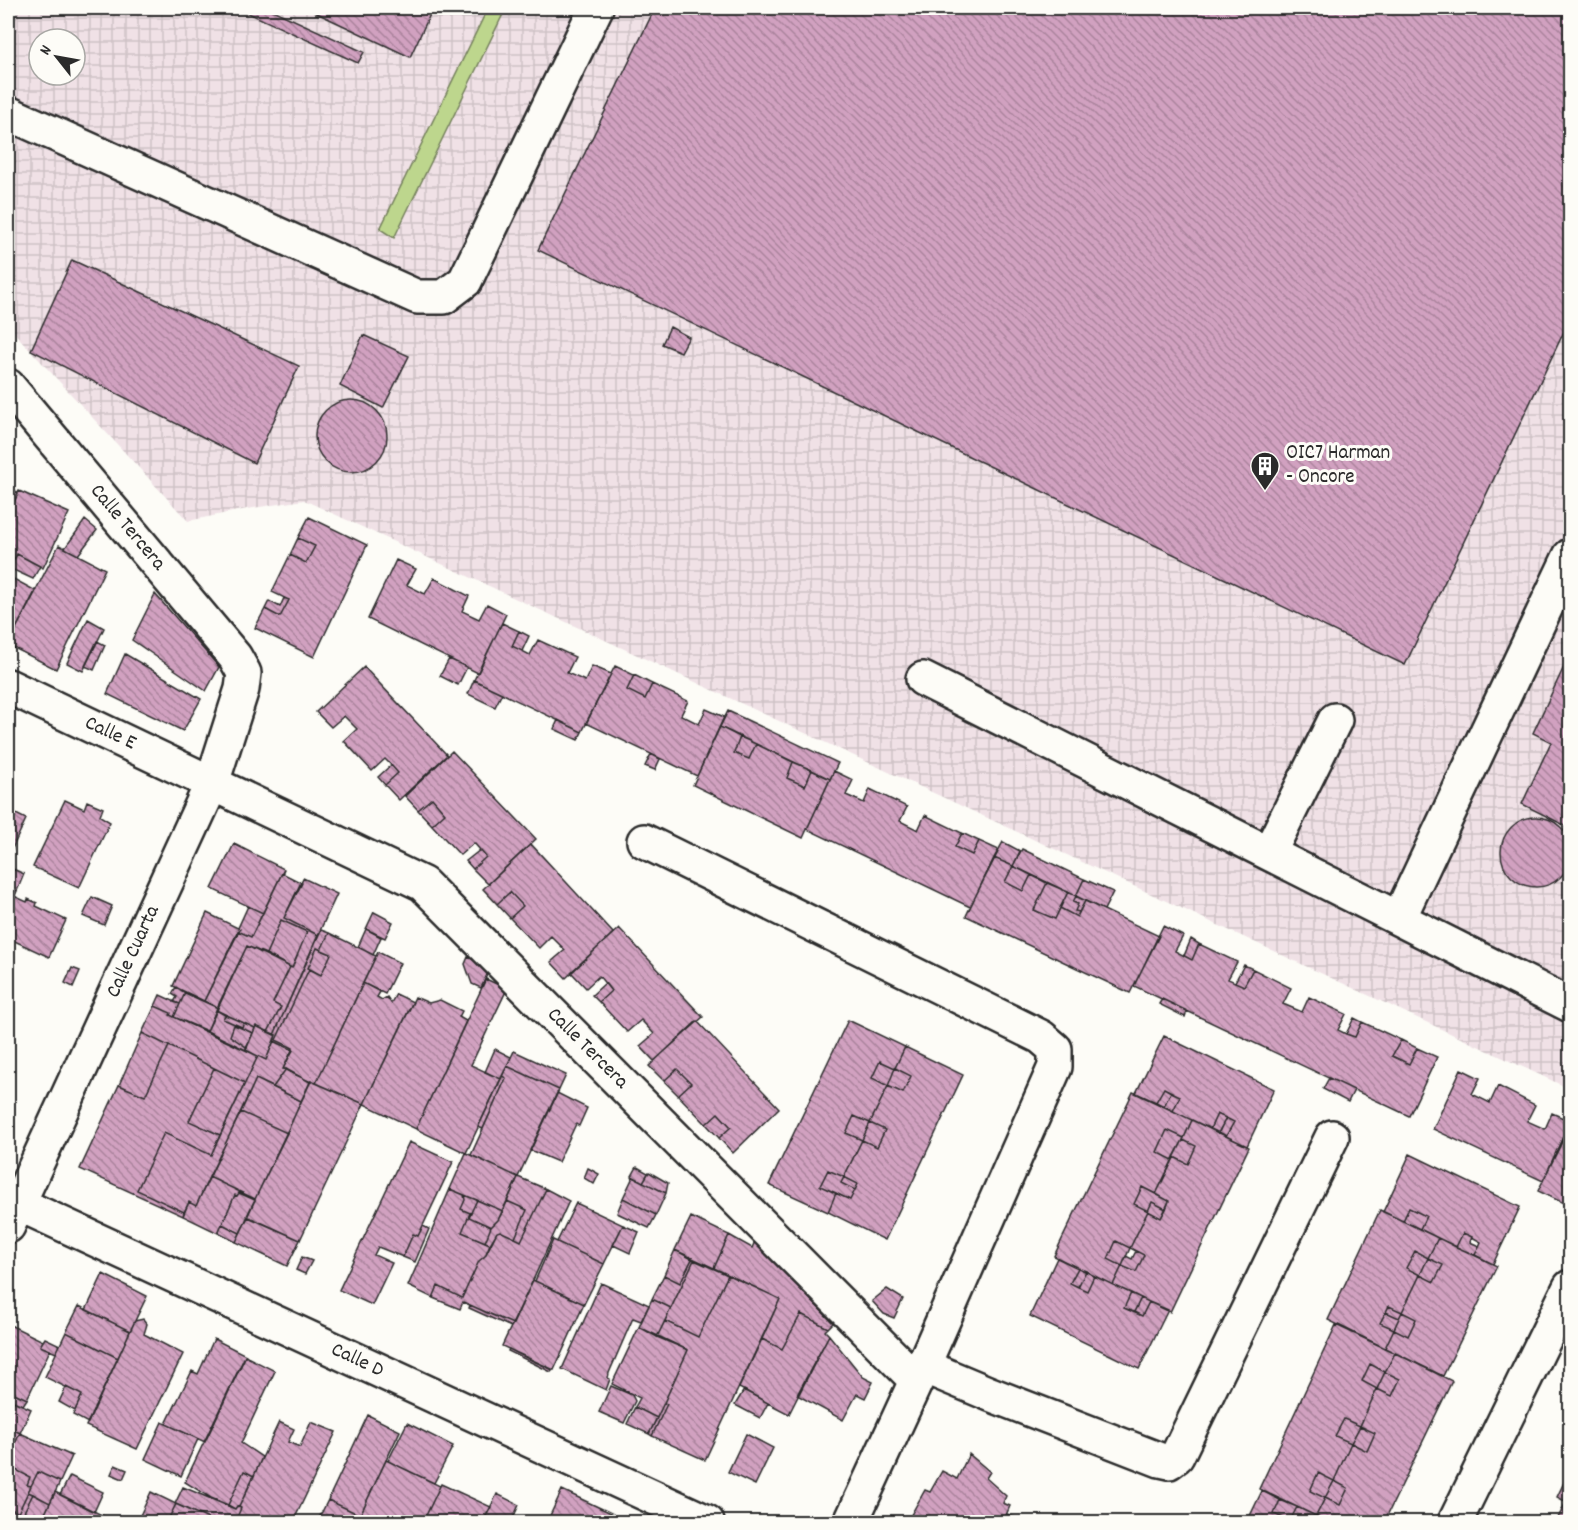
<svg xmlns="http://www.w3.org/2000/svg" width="1578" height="1530" font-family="Dekko,sans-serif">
  <defs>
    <pattern id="industrial-grid" width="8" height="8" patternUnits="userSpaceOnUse" patternTransform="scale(1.5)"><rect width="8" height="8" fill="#f0e1e6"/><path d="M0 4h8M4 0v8" fill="none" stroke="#cec1c5"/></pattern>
    <pattern id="building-back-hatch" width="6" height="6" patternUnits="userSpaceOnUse" patternTransform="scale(1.5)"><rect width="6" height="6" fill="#d1a1c0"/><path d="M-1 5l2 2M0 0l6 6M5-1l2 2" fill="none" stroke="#aa839c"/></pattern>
  </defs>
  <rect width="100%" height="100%" fill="#fdfcf7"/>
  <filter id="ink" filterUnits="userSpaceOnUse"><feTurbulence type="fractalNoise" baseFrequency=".0167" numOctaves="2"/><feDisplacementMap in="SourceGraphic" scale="12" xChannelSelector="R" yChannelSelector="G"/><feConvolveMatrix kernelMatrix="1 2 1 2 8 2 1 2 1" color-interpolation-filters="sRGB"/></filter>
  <g filter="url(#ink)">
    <path fill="url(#industrial-grid)" fill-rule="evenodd" d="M8 8H1570V1089L304 500 247 509 188 521 8 326ZM39 39H75V75H39Z"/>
    <path fill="#bdd68d" stroke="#74805c" stroke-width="1.5" d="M488 8H506L394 238 380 229Z"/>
    <path fill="url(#building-back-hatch)" stroke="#2b2b2b" stroke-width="1.5" d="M237 8H268L364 52 358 63Z
      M306 8H433L410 57Z
      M655 8H1570V319L1405 665 538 250Z
      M72 260 299 366 254 463 31 350Z
      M670 327 689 337 681 352 662 344Z
      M363 335 409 356 383 408 340 386Z
      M315 436a36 36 0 1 1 72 0a36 36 0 1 1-72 0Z
      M8 486 14 489 18 494 8 514Z
      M19 491 69 513 43 568 17 554 8 572V514Z
      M309 517 367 545 314 657 255 628 265 609 280 617 289 600 272 592 290 555 306 563 315 546 298 538Z
      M85 520 97 530 78 555 65 548Z
      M298 538 315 546 306 563 290 555Z
      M59 545 105 569 56 669 8 645V644Z
      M17 554 40 566 33 579 9 568Z
      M396 560 416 569 407 585 425 594 434 578 469 596 462 611 479 619 487 604 506 614 478 673 368 619Z
      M8 576 36 591 8 644Z
      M155 594 219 667 206 691 132 640Z
      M284 598 289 600 280 617 265 609 269 601 280 607Z
      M88 619 104 628 83 671 67 663Z
      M502 623 519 631 512 646 530 655 538 640 575 657 567 673 585 681 592 666 611 674 582 732 474 680Z
      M519 631 529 636 522 651 512 646Z
      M97 641 105 645 94 670 85 666Z
      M125 654 201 699 183 731 107 694Z
      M1570 654V828L1522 804 1551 742 1533 733Z
      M449 659 467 667 458 685 440 676Z
      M615 666 634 675 627 690 645 699 652 684 688 701 681 715 699 724 706 709 724 717 697 776 586 723Z
      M364 667 447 755 399 800 385 785 398 773 391 765 385 759 372 771 344 741 357 729 344 716 331 727 316 712Z
      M634 675 652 684 645 699 627 690Z
      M474 680 502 693 495 707 468 694Z
      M728 711 838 763 830 779 720 727Z
      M558 720 582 732 578 740 554 729Z
      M720 727 740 737 734 753 749 759 756 744 793 762 787 778 805 786 812 770 830 779 803 838 693 785Z
      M740 737 756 744 749 759 734 753Z
      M452 751 536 839 488 884 473 869 486 857 474 843 460 855 432 825 445 813 432 798 418 810 405 796Z
      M651 754 660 759 655 770 645 766Z
      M793 762 812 770 805 786 787 778Z
      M391 765 398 773 385 785 378 777Z
      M834 771 853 780 846 795 864 803 870 789 907 807 900 821 918 830 925 815 962 833 955 847 972 855 979 841 999 850 970 907 807 829Z
      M432 798 445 813 432 825 418 810Z
      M65 800 84 809 87 801 103 808 100 816 110 822 79 888 33 867Z
      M8 810 26 819 11 851 8 849Z
      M1501 852a35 35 0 1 1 70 0a35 35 0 1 1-70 0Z
      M962 833 979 841 972 855 955 847Z
      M1003 842 1020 851 1013 866 994 858Z
      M234 844 284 869 263 913 212 889Z
      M531 844 613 933 566 978 551 962 565 950 551 936 539 948 510 918 523 906 510 892 497 904 483 889Z
      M1022 849 1084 879 1076 896 1013 866Z
      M480 850 486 857 473 869 466 861Z
      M994 858 1013 866 1005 882 1023 891 1031 875 1047 883 1034 910 1055 919 1060 908 1077 917 1085 901 1159 936 1130 993 966 916Z
      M1013 866 1031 875 1023 891 1005 882Z
      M13 869 24 874 17 891 8 886V881Z
      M282 873 302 883 284 918 318 935 274 1035 268 1032 281 1007 273 1003 290 967 292 968 307 932 281 920 266 954 247 946 218 1008 204 1001 238 931 251 937Z
      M303 878 337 894 318 935 284 918Z
      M1084 879 1113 892 1104 910 1076 896Z
      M1047 883 1068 892 1055 919 1034 910Z
      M8 886 17 891 8 910Z
      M510 892 523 906 510 918 497 904Z
      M1068 892 1076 896 1073 902 1078 904 1075 911 1079 912 1077 917 1060 908Z
      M14 896 27 902 28 899 37 903 36 906 66 920 49 957 8 938V910Z
      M1076 896 1085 901 1079 912 1075 911 1078 904 1073 902Z
      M92 897 112 906 104 925 83 916Z
      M248 906 263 913 251 937 238 931 240 929 238 928Z
      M374 912 393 922 385 938 366 929Z
      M207 913 240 929 204 1001 173 986Z
      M281 920 307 932 292 968 266 954Z
      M1163 926 1183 936 1175 951 1192 960 1199 944 1237 962 1228 979 1244 986 1253 969 1291 988 1283 1004 1302 1012 1309 997 1346 1014 1338 1030 1346 1034 1355 1037 1362 1022 1401 1040 1392 1056 1409 1064 1417 1048 1437 1057 1409 1116 1134 986Z
      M619 928 703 1017 654 1061 640 1046 654 1034 641 1020 627 1032 599 1002 611 991 599 976 586 988 571 972Z
      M366 929 381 937 373 955 358 947Z
      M321 930 329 933 321 950 317 948 308 968 309 969 276 1040 293 1048V1050L274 1041 276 1035H274Z
      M329 933 376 956 316 1083 311 1081V1082L283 1069 293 1048 276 1040 309 969 321 975 331 954 321 950Z
      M1191 939 1199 944 1192 960 1184 956Z
      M247 946 290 967 273 1003 281 1007 268 1032 256 1026 255 1028 216 1010Z
      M317 948 331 954 321 975 308 968Z
      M378 952 400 963 385 994 363 983Z
      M468 957 490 968 481 988 472 984 465 964Z
      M1244 965 1253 969 1244 986 1235 982Z
      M72 968 80 971 73 987 65 983Z
      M486 979 507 989 471 1065 501 1079 466 1153 416 1129Z
      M363 983 380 992 377 997 382 1000 387 997 391 1003 396 994 413 1002 364 1104 316 1083Z
      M605 983 611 991 599 1002 592 995Z
      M176 987 185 993 180 1004 174 1002 177 997 172 994Z
      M185 993 218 1008 207 1031 174 1017Z
      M160 995 180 1004 174 1017 170 1015 171 1013 155 1006Z
      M415 997 429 1003 440 1000 462 1011 459 1017 466 1021 416 1129 364 1104Z
      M1162 999 1187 1011 1185 1017 1159 1004Z
      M155 1006 171 1013 170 1015 174 1017 258 1056 245 1083 142 1033Z
      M216 1010 225 1015 223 1019 242 1027 244 1023 255 1028 253 1033 234 1025 230 1036 246 1047V1050L207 1031Z
      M225 1015 244 1023 242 1027 223 1019Z
      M1354 1018 1362 1022 1355 1037 1346 1034Z
      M848 1020 905 1047 895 1068 880 1061 872 1078 888 1086 870 1123 854 1116 846 1133 862 1140 844 1177 828 1170 820 1186 836 1193 828 1212 769 1185Z
      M697 1021 779 1108 733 1153 719 1138 731 1127 718 1113 706 1124 678 1095 691 1083 677 1069 664 1081 649 1066Z
      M234 1025 253 1033 246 1047 230 1036Z
      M256 1026 276 1035 266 1060 246 1050Z
      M142 1033 169 1046 145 1096 119 1085Z
      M1164 1036 1274 1089 1247 1146 1226 1136 1234 1122 1217 1114 1210 1129 1173 1111 1180 1096 1164 1088 1156 1102 1136 1093Z
      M1401 1040 1417 1048 1409 1064 1392 1056Z
      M274 1041 293 1050 283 1069H286L273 1087 256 1079 196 1206 189 1202 184 1212 137 1190 164 1133 211 1155 258 1056 266 1060Z
      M169 1046 214 1068 189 1121 220 1135 211 1155 164 1133 137 1190 184 1212 183 1216 80 1169 119 1085 145 1096Z
      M905 1047 963 1075 885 1240 828 1212 836 1193 850 1200 858 1184 844 1177 862 1140 877 1147 885 1130 870 1123 888 1086 903 1093 911 1076 895 1068Z
      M495 1049 511 1057 501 1079 485 1072Z
      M514 1051 566 1075 559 1090 507 1066Z
      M880 1061 895 1068 888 1086 872 1078Z
      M507 1066 559 1090 518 1177 471 1155 506 1078 502 1076Z
      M214 1068 245 1083 220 1135 189 1121Z
      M895 1068 911 1076 903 1093 888 1086Z
      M286 1069 310 1082 301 1101 273 1087Z
      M677 1069 691 1083 678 1095 664 1081Z
      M1461 1069 1480 1078 1472 1094 1490 1103 1498 1086 1535 1105 1527 1121 1545 1129 1552 1113 1570 1121 1543 1181 1433 1129Z
      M502 1076 506 1078 483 1129 478 1127Z
      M1329 1078 1354 1090 1348 1102 1323 1089Z
      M256 1079 301 1101 287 1133 241 1112Z
      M311 1081 364 1104 300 1240 247 1216Z
      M1164 1088 1171 1092 1164 1106 1156 1102Z
      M1133 1092 1192 1120 1184 1138 1167 1130 1157 1152 1173 1160 1156 1194 1142 1187 1134 1204 1148 1211 1130 1248 1116 1241 1108 1259 1122 1266 1113 1285 1054 1256Z
      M1171 1092 1180 1096 1173 1111 1164 1106Z
      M557 1093 587 1108 579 1126 576 1124 558 1162 530 1150Z
      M241 1112 287 1133 255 1199 209 1177Z
      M718 1113 731 1127 719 1138 706 1124Z
      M1217 1114 1226 1118 1218 1133 1210 1129Z
      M854 1116 870 1123 862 1140 846 1133Z
      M1226 1118 1234 1122 1226 1136 1219 1132Z
      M1192 1120 1249 1147 1170 1312 1113 1285 1122 1266 1136 1272 1144 1255 1130 1248 1148 1211 1161 1218 1169 1201 1156 1194 1174 1157 1188 1164 1196 1146 1183 1140Z
      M870 1123 885 1130 877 1147 862 1140Z
      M1167 1130 1184 1138 1173 1160 1157 1152Z
      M1567 1132 1570 1133V1206L1538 1191Z
      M1183 1140 1196 1146 1188 1164 1174 1157Z
      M409 1142 453 1162 418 1236 413 1234 403 1257 378 1247 374 1255 392 1263 372 1305 339 1290Z
      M466 1153 518 1177 503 1211 450 1189Z
      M1410 1154 1520 1207 1493 1264 1475 1255 1481 1242 1472 1237 1463 1233 1456 1247 1420 1229 1426 1216 1409 1208 1403 1221 1383 1212Z
      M637 1167 648 1173 643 1182 632 1176Z
      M588 1168 599 1174 594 1184 584 1178Z
      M828 1170 844 1177 841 1183 855 1190 850 1200 820 1186Z
      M649 1172 668 1183 666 1193 643 1182Z
      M209 1177 255 1199V1200L239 1193 237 1196 235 1195 218 1233 183 1216 189 1202 196 1206Z
      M518 1177 546 1189 521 1241 515 1238 527 1210 507 1201Z
      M633 1177 666 1193 656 1215 623 1198Z
      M844 1177 858 1184 855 1190 841 1183Z
      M1142 1187 1169 1201 1166 1209 1152 1202 1148 1211 1134 1204Z
      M450 1189 464 1195 465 1200 461 1209 470 1213 462 1232 490 1244 485 1256 479 1261 462 1298 438 1286 433 1298 408 1286Z
      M546 1189 569 1201 513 1324 463 1302 460 1309 433 1298 438 1286 462 1298 479 1261 485 1256 497 1232 500 1231 521 1241Z
      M239 1193 255 1200 240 1233 222 1224 235 1195 237 1196Z
      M464 1195 477 1200 469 1217 491 1227 485 1242 462 1232 470 1213 461 1209 465 1200Z
      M623 1198 656 1215 649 1228 617 1213Z
      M477 1200 503 1211 498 1220 491 1227 469 1217Z
      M507 1201 527 1210 515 1238 500 1231 497 1232 490 1244 485 1242 491 1227 498 1220Z
      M1152 1202 1166 1209 1161 1218 1148 1211Z
      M576 1203 623 1225 604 1264 557 1242Z
      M1409 1208 1426 1216 1420 1229 1403 1221Z
      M1380 1210 1438 1238 1428 1258 1415 1251 1406 1268 1420 1275 1402 1312 1389 1306 1380 1323 1394 1329 1385 1348 1328 1320Z
      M248 1217 300 1240 287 1266 236 1242Z
      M691 1217 729 1235 714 1268 675 1250Z
      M222 1224 240 1233 236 1242 218 1233Z
      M623 1225 639 1232 630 1253 613 1245Z
      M423 1226 429 1229 415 1262 403 1257 413 1234 418 1236Z
      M1463 1233 1472 1237 1470 1242 1479 1246 1475 1255 1456 1247Z
      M729 1235 752 1248 755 1241 833 1323 828 1328 801 1314 782 1349 762 1339 780 1299 714 1268Z
      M1438 1238 1497 1266 1443 1376 1385 1348 1394 1329 1408 1336 1416 1319 1402 1312 1420 1275 1434 1282 1443 1265 1428 1258Z
      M553 1240 604 1264 584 1304 535 1281Z
      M1116 1241 1130 1248 1122 1266 1108 1259Z
      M675 1250 692 1259 680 1283 664 1275Z
      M1136 1251 1144 1255 1136 1272 1122 1266 1126 1256 1132 1259Z
      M1415 1251 1428 1258 1420 1275 1406 1268Z
      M302 1257 312 1261 305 1274 296 1270Z
      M1057 1258 1078 1268 1070 1283 1087 1291 1094 1276 1131 1293 1124 1308 1142 1316 1149 1302 1168 1310 1139 1369 1030 1316Z
      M1428 1258 1443 1265 1434 1282 1420 1275Z
      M692 1259 694 1260 671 1308 652 1299 664 1275 680 1283Z
      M694 1260 728 1275 698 1337 665 1321Z
      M1078 1268 1086 1271 1078 1287 1070 1283Z
      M1086 1271 1094 1276 1087 1291 1078 1287Z
      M103 1274 147 1296 130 1331 86 1310Z
      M728 1275 780 1299 705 1460 652 1436 667 1404 664 1403 688 1350 657 1337 665 1321 698 1337Z
      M533 1280 584 1304 554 1370 502 1346Z
      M601 1283 649 1305 641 1321 633 1318 609 1373 608 1378 610 1379 606 1390 562 1369Z
      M887 1289 903 1299 894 1318 884 1314 872 1301Z
      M1131 1293 1141 1298 1134 1312 1124 1308Z
      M1141 1298 1149 1302 1142 1316 1134 1312Z
      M652 1299 671 1308 657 1337 639 1327Z
      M470 1305 492 1315 513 1324 511 1327 469 1308Z
      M79 1306 130 1331 118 1358 66 1332Z
      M1389 1306 1402 1312 1399 1318 1386 1312Z
      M1386 1312 1399 1318 1394 1329 1380 1323Z
      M1402 1312 1416 1319 1408 1336 1394 1329Z
      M801 1314 828 1328 825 1331 829 1335 789 1414 739 1388 762 1339 782 1349Z
      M143 1319 147 1324 144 1334 183 1354 137 1449 86 1426 135 1321Z
      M8 1324 43 1341 40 1346 50 1350 27 1399 8 1390Z
      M1336 1325 1395 1353 1385 1372 1370 1364 1362 1381 1377 1389 1360 1426 1344 1419 1335 1436 1351 1443 1334 1481 1318 1473 1310 1491 1325 1498 1316 1516 1259 1489Z
      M639 1327 688 1350 657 1418 635 1407 640 1398 612 1384Z
      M66 1332 118 1358 88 1423 73 1415 82 1395 45 1377Z
      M829 1335 863 1377 873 1382 865 1398 857 1394 843 1420 797 1395Z
      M45 1338 60 1345 56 1353 40 1346Z
      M214 1339 246 1355 205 1442 166 1424 192 1371 198 1374Z
      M509 1349 527 1358 553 1370 551 1372 508 1351Z
      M1395 1353 1452 1381 1384 1522H1328L1316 1516 1325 1498 1340 1505 1348 1488 1334 1481 1351 1443 1367 1451 1375 1433 1360 1426 1377 1389 1392 1396 1400 1379 1385 1372Z
      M245 1356 275 1371 241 1443 262 1457 254 1476 244 1471 228 1505 211 1498 185 1482Z
      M1370 1364 1385 1372 1377 1389 1362 1381Z
      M1385 1372 1400 1379 1392 1396 1377 1389Z
      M611 1386 632 1395 635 1401 624 1423 599 1412Z
      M66 1387 82 1395 75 1411 59 1402Z
      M744 1390 768 1403 760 1418 735 1405Z
      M14 1393 27 1399 23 1405 13 1401 12 1405 8 1403Z
      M13 1401 31 1409 20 1433 8 1427V1413Z
      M664 1403 667 1404 652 1436 649 1434Z
      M635 1407 657 1418 649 1434 627 1424Z
      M368 1415 400 1431 360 1515 328 1500Z
      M1344 1419 1360 1426 1351 1443 1335 1436Z
      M162 1422 198 1439 181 1476 145 1459Z
      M279 1422 294 1429 288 1442 300 1447 311 1422 336 1432 293 1522H235L241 1508 239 1507Z
      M407 1423 453 1446 434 1483 388 1461Z
      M1360 1426 1375 1433 1367 1451 1351 1443Z
      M8 1427 20 1433 12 1450 8 1448Z
      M20 1433 72 1456 60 1482 38 1472 31 1486 27 1485 30 1477 8 1466V1459Z
      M746 1434 773 1448 755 1485 728 1472Z
      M969 1454 990 1472 986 1478 1006 1496 1003 1503 1010 1506 1003 1522H907L925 1490 930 1492 942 1471 957 1479Z
      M386 1460 440 1486 423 1522H357Z
      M115 1465 127 1470 123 1479 111 1474Z
      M8 1466 30 1477 27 1485 31 1486 18 1513 8 1507Z
      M1570 1470V1504L1557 1497Z
      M244 1471 254 1476 239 1507 237 1506 235 1509 228 1505Z
      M38 1472 60 1482 50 1503 28 1492Z
      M1318 1473 1334 1481 1325 1498 1310 1491Z
      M70 1476 103 1492 94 1512 60 1495Z
      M1334 1481 1348 1488 1340 1505 1325 1498Z
      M441 1484 491 1507 483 1522H423Z
      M183 1487 235 1509 237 1506 241 1508 235 1522H215L175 1504Z
      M562 1490 613 1514 610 1522H547Z
      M1262 1491 1280 1500 1274 1514 1290 1521 1297 1507 1328 1522H1247Z
      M28 1492 33 1494 23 1514 37 1521 36 1522H32L33 1521 24 1516 21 1522H13L14 1520 8 1517V1507L18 1513Z
      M55 1492 106 1517 104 1522H41Z
      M151 1492 176 1504 167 1522H137Z
      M33 1494 50 1503 41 1522H36L37 1521 23 1514Z
      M497 1494 519 1505 511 1522H483Z
      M328 1500 360 1515 357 1522H317Z
      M1280 1500 1297 1507 1290 1521 1274 1514Z
      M1566 1502 1570 1504V1522H1556Z
      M176 1504 215 1522H167Z
      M1007 1514 1024 1522H1003Z"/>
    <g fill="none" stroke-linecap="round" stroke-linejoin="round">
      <g stroke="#2b2b2b" stroke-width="38">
        <path id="minor" d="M8 113 417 297H444L465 281 596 8
          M8 386 235 657 244 673 242 689 212 783 8 1226
          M923 679 1570 1005
          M8 686 423 884 916 1380
          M644 841 1041 1037 1055 1049V1067L923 1366 851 1522
          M1269 853 1335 720
          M1399 918 1570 556
          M8 1199 707 1522
          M923 1366 990 1394 1160 1460 1169 1462 1177 1456 1332 1137
          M1455 1522 1570 1287"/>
      </g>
      <use href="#minor" stroke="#fdfcf7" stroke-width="33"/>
    </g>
  </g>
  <defs>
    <g id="building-pin" transform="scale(1.5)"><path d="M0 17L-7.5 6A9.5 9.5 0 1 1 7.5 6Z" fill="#2b2b2b" stroke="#fdfcf7"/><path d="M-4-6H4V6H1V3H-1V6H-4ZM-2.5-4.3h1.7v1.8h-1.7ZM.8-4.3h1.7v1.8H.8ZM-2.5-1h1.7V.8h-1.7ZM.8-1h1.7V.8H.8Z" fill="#fff"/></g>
  </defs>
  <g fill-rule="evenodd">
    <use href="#building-pin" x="1265" y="466"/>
  </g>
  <g text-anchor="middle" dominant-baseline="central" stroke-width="6" stroke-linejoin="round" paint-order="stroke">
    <g font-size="21" fill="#2b2b2b" stroke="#fdfcf7" text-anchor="start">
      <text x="1286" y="454">OIC7 Harman<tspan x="1286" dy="24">- Oncore</tspan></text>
    </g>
    <g font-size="21" fill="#2b2b2b" stroke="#fdfcf7">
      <text transform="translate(127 528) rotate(50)">Calle Tercera</text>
      <text transform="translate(110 734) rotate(25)">Calle E</text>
      <text transform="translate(134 952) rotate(-65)">Calle Cuarta</text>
      <text transform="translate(587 1049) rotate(45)">Calle Tercera</text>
      <text transform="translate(357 1361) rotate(25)">Calle D</text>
    </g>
  </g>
  <rect width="1578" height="1530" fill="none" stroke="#fdfcf7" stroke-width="30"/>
  <rect x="15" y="15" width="1548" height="1500" fill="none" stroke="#2b2b2b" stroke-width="2" filter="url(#ink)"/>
  <g transform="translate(57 57) rotate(301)"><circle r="28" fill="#fdfcf7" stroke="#a9a8a5" stroke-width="1.5"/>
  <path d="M0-4.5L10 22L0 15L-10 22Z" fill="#2b2b2b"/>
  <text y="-9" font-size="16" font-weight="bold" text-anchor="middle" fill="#2b2b2b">N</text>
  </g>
</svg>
